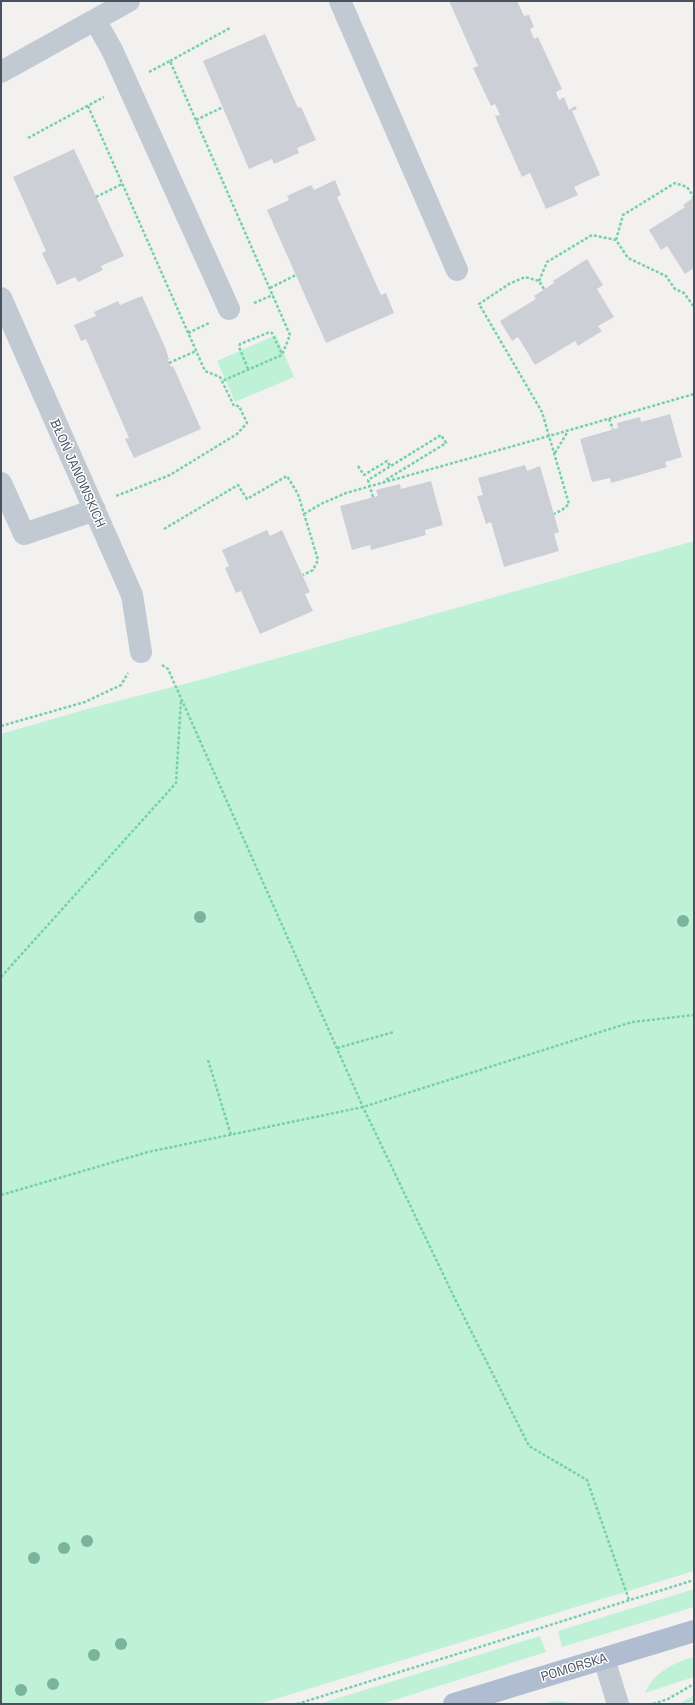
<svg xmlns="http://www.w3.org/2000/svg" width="695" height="1705" font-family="'Space Grotesk',sans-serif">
  <rect width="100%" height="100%" fill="#f3f1f0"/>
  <path fill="#bff1d7" d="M276 335 294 377 235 402 217 361Z
    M694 541V1571L259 1704H1V734L87 709 196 681Z
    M694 1589V1607L562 1647 558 1631Z
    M540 1636 546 1652 382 1704H319Z
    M694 1657V1677L645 1693C654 1672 673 1663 694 1657Z
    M694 1695V1704H679Z
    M558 1701 578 1704H548V1702Z"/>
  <path fill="#cccfd6" d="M449 1H517L524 16 529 15 534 27 530 29 534 39 538 37 562 89 556 92 559 100 564 97 569 110 575 106 577 109 572 111 600 175 574 187 578 195 546 209 530 173 522 177 495 116 500 115 495 104 491 106 473 68 478 66Z
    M265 34 298 108 301 107 316 140 297 148 299 153 274 164 272 159 249 169 203 61Z
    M74 149 124 256 101 266 103 270 78 282 75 277 57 285 42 253 46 251 13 177Z
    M335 180 341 195 337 197 381 295 386 293 394 313 326 343 267 210 289 200 287 196 311 185 314 190Z
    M694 197V268L685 274 667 246 661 250 649 230 685 207 683 205Z
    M587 259 603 285 597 289 614 317 598 326 602 331 578 346 575 341 535 365 518 337 512 341 500 321 536 299 534 296 554 283 553 281Z
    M142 296 165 347 169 359 168 360 171 367 173 366 201 429 134 458 125 439 129 438 86 339 81 341 74 325 96 316 94 312 118 301 120 305Z
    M670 414 682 457 665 462 667 467 611 483 610 478 592 482 580 439 618 428 617 423 640 417 641 422Z
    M525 465 527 471 540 466 559 532 554 534 559 551 504 567 491 522 486 524 477 496 483 495 478 478Z
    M431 481 443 525 425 530 426 535 371 550 370 545 352 550 340 506 378 496 376 490 400 484 401 489Z
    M267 530 270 536 282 530 310 592 305 594 313 611 260 634 241 591 236 593 225 568 229 566 222 550Z"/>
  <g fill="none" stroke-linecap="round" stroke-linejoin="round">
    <path stroke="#75d0ac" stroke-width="2.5" stroke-dasharray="3 2" stroke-linecap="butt" d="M170 61 230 28
      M149 72 170 61 290 335 282 355 222 381
      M88 106 205 371 220 377 234 406H239L247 423 237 434 170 475 116 496
      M196 120 223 107
      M28 138 104 97
      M96 197 122 184
      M616 240 623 215 675 183 687 187 694 197
      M539 281 547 262 592 235 616 240 628 258 666 276 675 289 684 293 694 307
      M270 288 296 275
      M544 289 539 281 525 277 509 284 479 304 542 412 549 436 694 394
      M254 303 273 295
      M188 333 209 323
      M169 363 196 351
      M248 369 239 347 240 344 270 332 272 333 282 354
      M609 419 613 429
      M555 453 568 431
      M358 466 364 475 387 461 390 466
      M373 497 368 480 441 435 446 443 384 481
      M304 514 321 504 346 493 549 436 569 504 562 510 554 514
      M164 529 238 485 247 499 287 476 298 494 318 560 313 570 303 575
      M162 665 168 669 363 1107 455 1299 529 1446 587 1480 629 1600
      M1 726 85 702 121 685 128 673
      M1 977 176 783 181 700
      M337 1048 394 1032
      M208 1060 231 1135
      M1 1195 148 1152 363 1107 632 1022 694 1015
      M297 1704 694 1580
      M653 1704 668 1699 694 1684"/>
    <path stroke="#c1c9d2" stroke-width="22" d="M340 1 457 270
      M95 20 112 50 229 309
      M1 72 129 1
      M1 298 132 595 141 652
      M1 483 24 534 95 510
      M604 1659 618 1704"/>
    <path stroke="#b0bdd0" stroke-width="22" d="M454 1704 694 1631"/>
  </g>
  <g fill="#79b49b">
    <circle cx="200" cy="917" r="6"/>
    <circle cx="683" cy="921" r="6"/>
    <circle cx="87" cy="1541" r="6"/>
    <circle cx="64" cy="1548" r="6"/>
    <circle cx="34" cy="1558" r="6"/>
    <circle cx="121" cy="1644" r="6"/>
    <circle cx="94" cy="1655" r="6"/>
    <circle cx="53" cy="1684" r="6"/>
    <circle cx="21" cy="1690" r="6"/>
  </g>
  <g text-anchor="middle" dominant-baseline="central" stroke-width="3" stroke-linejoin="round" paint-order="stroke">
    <g font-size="13" fill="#48525f" stroke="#fff">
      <text transform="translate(78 473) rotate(66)">BŁOŃ JANOWSKICH</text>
      <text transform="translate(574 1667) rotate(-17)">POMORSKA</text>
    </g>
  </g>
  <rect width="695" height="1705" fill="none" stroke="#48525f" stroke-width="4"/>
</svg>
